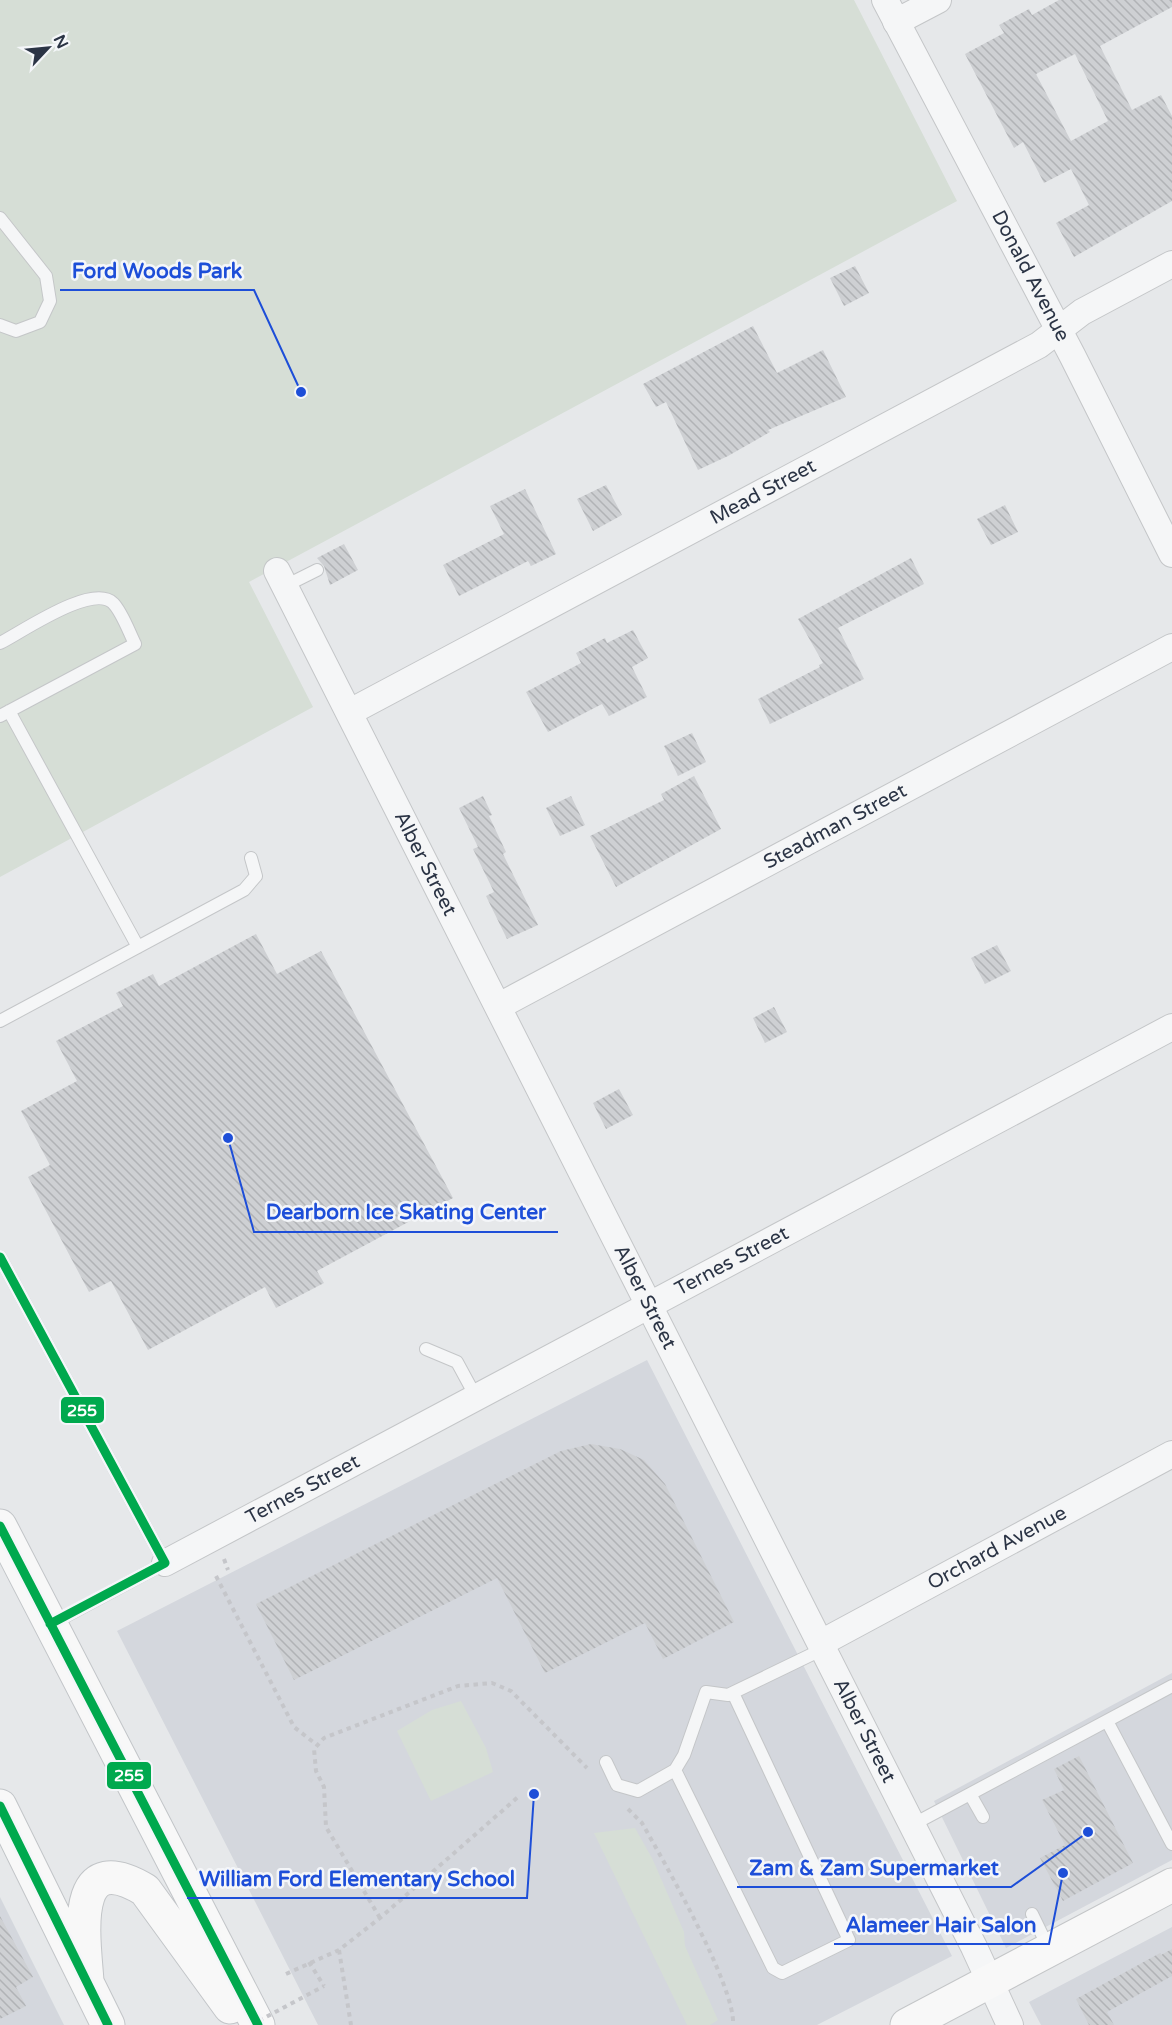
<svg xmlns="http://www.w3.org/2000/svg" width="1172" height="2025" font-family="'Varela Round',sans-serif">
  <defs>
    <pattern id="building-back-hatch" width="6" height="6" patternUnits="userSpaceOnUse" patternTransform="scale(1.5)"><rect width="6" height="6" fill="#ced0d3"/><path d="M-1 5l2 2M0 0l6 6M5-1l2 2" fill="none" stroke="#b1b3b6"/></pattern>
  </defs>
  <rect width="100%" height="100%" fill="#e6e8ea"/>
  <path fill="#d4d7dd" d="M647 1360 952 1956 817 2025H318L117 1631Z
    M1172 1673V1860L1006 1948 934 1801Z
    M0 1897 64 2025H0Z
    M1172 1927V2025H1041L1029 2002Z"/>
  <path fill="#d6ded6" d="M0 0H854L957 201 249 582 313 707 0 877Z
    M461 1701 486 1748 493 1772 431 1801 397 1731 432 1710Z
    M635 1828 653 1860 684 1932 685 1946 718 2020 710 2025H687L594 1833Z"/>
  <path fill="url(#building-back-hatch)" fill-rule="evenodd" d="M1059 0H1172V7L1100 46 1132 110 1161 95 1172 116V201L1074 257 1056 223 1089 205 1071 169 1044 183 1023 142 1014 148 965 54 1004 33 999 25 1029 9 1032 15ZM1075 54 1108 121 1071 141 1036 74Z
    M855 266 869 293 844 306 830 278Z
    M753 326 777 373 823 350 846 397 768 430 770 432 728 456 698 470 666 402 656 407 643 384Z
    M606 485 622 515 593 531 577 499Z
    M525 489 556 554 531 566 528 561 459 596 443 565 504 534 490 506Z
    M1005 505 1018 532 991 545 977 519Z
    M344 544 358 570 330 585 324 566 317 558Z
    M911 558 924 584 838 628 864 679 770 724 758 699 820 667 819 665 823 663 798 619Z
    M633 630 648 658 632 667 647 697 609 716 602 704 548 732 526 692 581 663 576 653 605 638 607 643Z
    M692 733 706 762 678 776 664 746Z
    M694 776 721 829 616 887 590 836 664 800 661 794Z
    M483 796 492 815 489 816 506 852 503 854 538 925 507 939 486 896 494 892 473 849 478 847 459 808Z
    M571 796 585 825 560 836 546 808Z
    M256 934 277 974 321 951 453 1198 317 1271 324 1283 276 1308 265 1287 148 1350 111 1281 89 1292 28 1177 50 1165 21 1111 77 1081 56 1041 123 1006 116 993 153 974 159 986Z
    M997 945 1011 971 985 984 971 958Z
    M774 1007 787 1032 765 1043 753 1018Z
    M619 1089 633 1115 606 1129 593 1103Z
    M591 1444 620 1449 644 1460 665 1484 734 1622 663 1659 645 1623 545 1673 497 1578 294 1680 256 1604 561 1451Z
    M1079 1756 1133 1863 1063 1901 1040 1858 1065 1845 1042 1800 1064 1790 1054 1769Z
    M0 1916 33 1977 16 1987 26 2006 0 2019Z
    M1172 1949V1976L1107 2012 1114 2025H1089L1076 1999 1160 1953 1161 1955Z"/>
  <g fill="none" stroke-linecap="round" stroke-linejoin="round">
    <g stroke="#c4c6c8" stroke-width="14">
      <path id="lane" d="M0 218 46 276 50 301 40 322 16 331 0 325
        M285 586 317 570
        M0 643C22 632 92 583 113 603 122 612 129 632 135 644L0 716
        M9 711 138 947
        M0 1021 244 890 256 876 251 858
        M0 1257 165 1563 51 1624
        M426 1349 457 1362 476 1397
        M1107 1721 1172 1844
        M606 1762 617 1785 638 1791 675 1770 684 1755 706 1692 728 1695 823 1649
        M675 1770 773 1968 782 1973 849 1940 733 1693
        M970 1794 983 1817
        M912 1825 1172 1686
        M1032 1914 1049 1949"/>
    </g>
    <g stroke="#c4c6c8" stroke-width="28">
      <g id="street">
        <path id="s1" d="M885 0 1072 355 1172 554"/>
        <path d="M896 22 938 0"/>
        <path id="s2" d="M277 571 974 1947 1010 2025"/>
        <path id="s3" d="M350 712 1039 345 1082 312 1172 264"/>
        <path id="s4" d="M499 1006 1172 647"/>
        <path id="s5" d="M165 1563 1172 1027"/>
        <path id="s6" d="M821 1643 1172 1454"/>
      </g>
    </g>
    <g stroke="#c4c6c8" stroke-width="35">
      <path id="secondary" d="M907 2025 1172 1885"/>
    </g>
    <g stroke="#c2c5c8" stroke-width="35">
      <path id="primary" d="M0 1526 258 2025
        M0 1806 108 2025
        M87 1981C84 1938 69 1844 145 1890L230 2007"/>
    </g>
    <path stroke="#c5c6ca" stroke-width="4" stroke-dasharray="4.5 4.5" stroke-linecap="butt" d="M224 1559 228 1570
      M216 1576 294 1727 317 1745
      M628 1809 642 1823C663 1860 736 1987 733 2025
      M380 1918 326 1827 324 1787 316 1771 314 1749 324 1738 458 1686 492 1683 511 1691 587 1768
      M339 1950 351 2025
      M309 1962 324 1986
      M286 1974 339 1950 380 1918 518 1797"/>
    <use href="#lane" stroke="#f5f6f7" stroke-width="12"/>
    <use href="#street" stroke="#f5f6f7" stroke-width="26"/>
    <use href="#secondary" stroke="#f8f8f8" stroke-width="33"/>
    <use href="#primary" stroke="#f8f8f8" stroke-width="33"/>
    <path stroke="#c5c6ca" stroke-width="4" stroke-dasharray="4.5 4.5" stroke-linecap="butt" d="M251 2025 324 1986"/>
    <g stroke="#f4f6f9" stroke-width="14">
      <path id="bus-1" d="M0 1257 165 1563
        M0 1526 258 2025
        M50 1624 165 1563
        M0 1806 108 2025"/>
    </g>
    <use href="#bus-1" stroke="#00a94e" stroke-width="9"/>
  </g>
  <g text-anchor="middle" dominant-baseline="central" stroke-width="5" stroke-linejoin="round" paint-order="stroke">
    <g font-size="20" fill="#2b3445" stroke="#f4f6f9">
      <text stroke="none"><textPath href="#s1" startOffset="312">Donald Avenue</textPath></text>
      <text stroke="none"><textPath href="#s3" startOffset="468">Mead Street</textPath></text>
      <text stroke="none"><textPath href="#s4" startOffset="381">Steadman Street</textPath></text>
      <text stroke="none"><textPath href="#s2" startOffset="328">Alber Street</textPath></text>
      <text stroke="none"><textPath href="#s5" startOffset="642">Ternes Street</textPath></text>
      <text stroke="none"><textPath href="#s2" startOffset="814">Alber Street</textPath></text>
      <text stroke="none"><textPath href="#s5" startOffset="156">Ternes Street</textPath></text>
      <text stroke="none"><textPath href="#s6" startOffset="200">Orchard Avenue</textPath></text>
      <text stroke="none"><textPath href="#s2" startOffset="1300">Alber Street</textPath></text>
    </g>
  </g>
  <path fill="none" stroke="#1d4ed8" stroke-width="2" d="M301 392L254 290H60M228 1138L254 1232H558M1088 1832L1011 1887H737M534 1794L527 1898H187M1063 1873L1049 1944H834"/>
  <g fill="#1d4ed8" stroke="#f4f6f9" stroke-width="2">
    <circle cx="301" cy="392" r="6"/>
    <circle cx="228" cy="1138" r="6"/>
    <circle cx="1088" cy="1832" r="6"/>
    <circle cx="534" cy="1794" r="6"/>
    <circle cx="1063" cy="1873" r="6"/>
  </g>
  <g font-size="21" text-anchor="middle" font-weight="bold" fill="#1d4ed8" stroke="#f4f6f9" stroke-width="5" stroke-linejoin="round" paint-order="stroke">
    <text x="157" y="278">Ford Woods Park</text>
    <text x="406" y="1219">Dearborn Ice Skating Center</text>
    <text x="874" y="1875">Zam &amp; Zam Supermarket</text>
    <text x="357" y="1886">William Ford Elementary School</text>
    <text x="941" y="1932">Alameer Hair Salon</text>
  </g>
  <g stroke="#f4f6f9" stroke-width="2">
    <rect x="60" y="1396" width="45" height="28" rx="6" fill="#00a94e"/>
    <rect x="106" y="1761" width="46" height="29" rx="6" fill="#00a94e"/>
  </g>
  <g font-size="16" text-anchor="middle" font-weight="bold" fill="#fff">
    <text x="82" y="1416">255</text>
    <text x="129" y="1781">255</text>
  </g>
  <g transform="translate(48 48) rotate(64)" stroke="#f4f6f9" stroke-width="4.5" paint-order="stroke">
  <path d="M0-4.5L10 22L0 15L-10 22Z" fill="#2b3445"/>
  <text y="-9" font-size="16" font-weight="bold" text-anchor="middle" fill="#2b3445">N</text>
  </g>
</svg>
